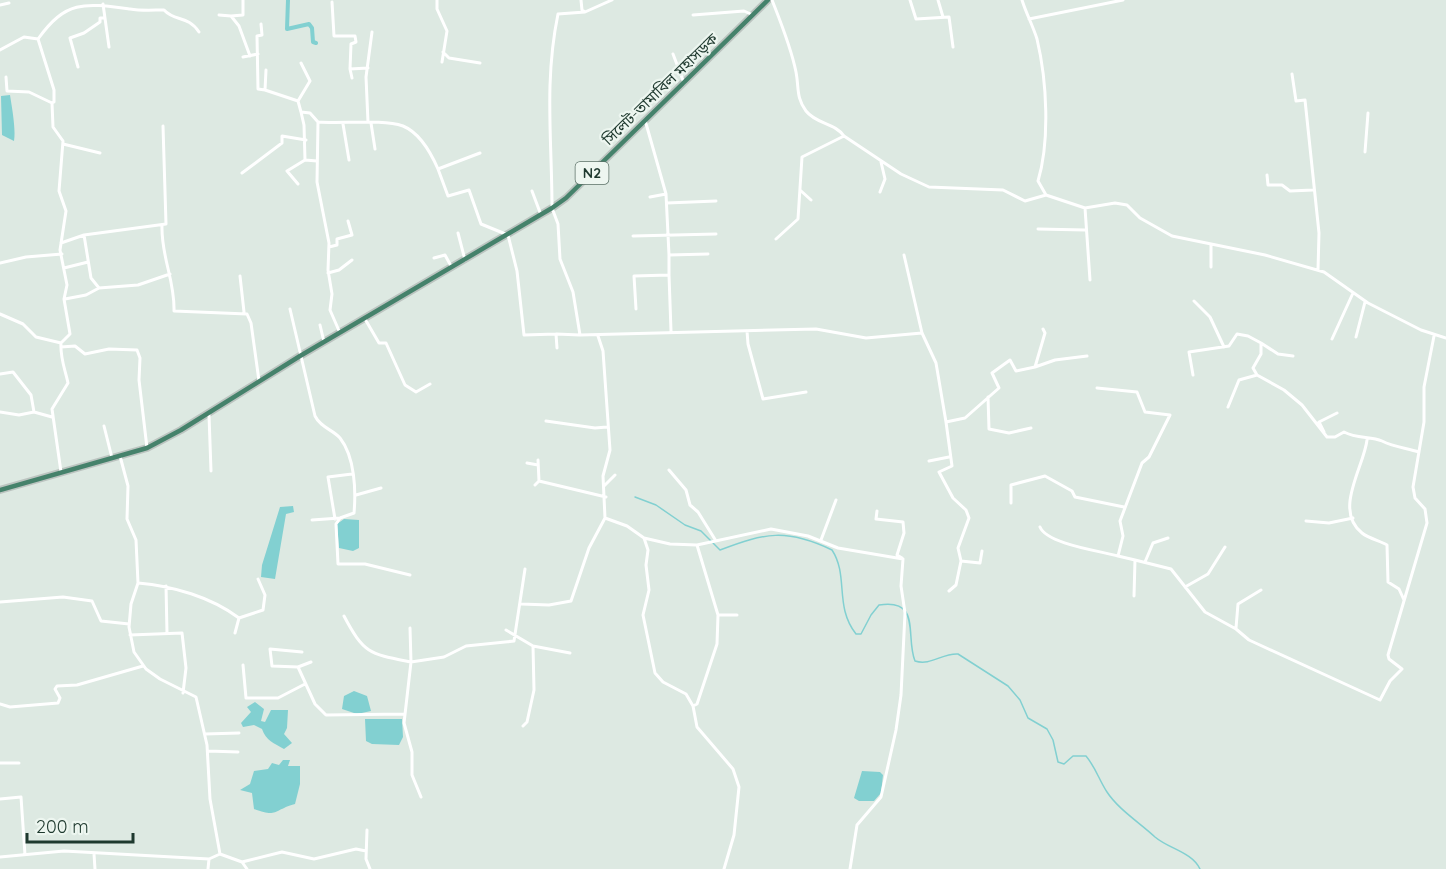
<svg xmlns="http://www.w3.org/2000/svg" width="1446" height="869" font-family="Quicksand,'Noto Sans Bengali',sans-serif">
  <rect width="100%" height="100%" fill="#dde9e2"/>
  <path fill="#82d0d1" d="M10 95C12 108 16 129 14 141L2 135 1 96Z
    M293 506 294 512 286 514 275 579 261 577 262 565 280 507Z
    M344 519 359 520V548L353 551 339 548 337 524Z
    M354 691 367 696 371 711 357 714 342 709 344 696Z
    M255 702 264 709 261 721 265 722 271 710H288L287 728 284 734 292 743 284 749C274 743 266 741 262 729L254 725 243 727 241 723 251 712 247 707Z
    M365 719H402L403 737 399 745 372 744 366 741Z
    M283 760H290L288 766H300V784L295 804C273 810 278 818 254 809L252 793 240 790 250 784 254 771 268 769 272 763 279 765Z
    M862 771 880 772 883 775 881 793 874 801H859L854 798Z"/>
  <g fill="none" stroke-linecap="round" stroke-linejoin="round">
    <path stroke="#82d0d1" stroke-width="1.5" d="M635 497 656 505 685 525 701 531 720 550C765 533 786 528 832 550 849 576 834 606 856 634H861L871 615 879 605C922 598 905 637 915 661 931 666 942 653 958 654L1008 686 1020 700 1028 718 1047 729 1053 740 1058 762 1064 764 1073 756H1086C1096 768 1099 780 1107 792 1118 809 1140 823 1155 837 1169 849 1192 852 1200 869"/>
    <path stroke="#82d0d1" stroke-width="4" d="M288 0 287 29 309 24 312 28 313 42 316 43"/>
    <g stroke="#bcc4c0" stroke-width="8">
      <path id="trunk" d="M0 490 147 448 181 430 300 356 552 208 566 198 768 0"/>
    </g>
    <path stroke="#fff" stroke-width="3" d="M437 0V9L447 31 442 62
      M581 0 582 10 585 12 612 0
      M772 0C781 23 791 47 796 72 799 87 796 98 806 111 816 124 835 123 844 136L901 174 929 187 1003 190 1025 201 1046 195 1085 208 1115 203 1127 205 1140 218 1172 236 1265 255 1324 272 1368 303 1421 330 1446 338
      M910 0 916 19 949 17 953 47
      M938 0 943 17
      M1022 0C1026 13 1033 26 1037 39 1047 81 1050 141 1038 181L1046 195
      M332 2 334 36H355L356 42 351 44 350 69 368 68
      M103 4 109 47
      M0 5 9 3
      M585 12 558 14C544 82 552 140 552 208L558 224 560 259 573 292 580 335 816 329 866 338 922 333
      M219 15 231 16 239 26 250 56
      M693 15 744 11 753 15
      M231 16 243 15V0
      M1029 19 1123 0
      M261 24 262 35 257 36 258 89 265 90
      M38 39 54 90V102L52 103 53 127 63 141 59 191 66 211 60 250 67 285 64 299 70 334 61 343C60 358 65 369 68 383L52 409 61 472
      M38 39C66 0 84 3 130 9 141 11 153 10 164 10 175 22 188 15 199 32
      M0 50 24 37 38 39
      M443 52 449 58 480 63
      M673 54 684 83
      M243 57 258 54
      M78 67 70 38 84 33 100 22V18H104
      M350 69 352 78
      M266 70 265 90 298 101 301 112
      M1292 74 1296 101 1305 100 1319 233 1318 270
      M6 77 7 91 29 92 52 103
      M298 101 310 81 301 63
      M645 120 666 194 650 197
      M318 122 317 182 329 243 328 270 332 294 330 310 340 333
      M368 122 366 77 372 32
      M371 123 375 149
      M343 124 349 160
      M63 144 100 153
      M1365 152 1368 113
      M317 161 305 160 304 125 301 112 310 113 318 122C342 124 382 119 403 126 420 133 431 153 438 169L480 153
      M438 169 448 196 469 190 481 224 508 235 517 271 524 335 556 334
      M242 173 282 143V136L306 140
      M1267 175 1268 185H1282L1290 191 1313 190
      M298 184 287 171 305 160
      M800 190 811 200
      M532 191 541 215
      M880 192 885 179 881 162
      M666 194 669 255 708 254
      M667 203 716 201
      M1085 208 1090 280
      M162 226C161 257 175 280 174 311L247 314 251 323 259 381
      M1038 229 1085 230
      M458 233 465 260
      M84 235 91 278 99 288
      M633 236 716 234
      M776 239 798 219 802 157 844 136
      M61 243 84 235 166 224 163 126
      M329 247 337 245V239L352 235 348 221
      M904 255 922 333 936 363 946 422
      M434 258 445 255 451 266
      M0 263 26 257 62 254
      M1211 267V245
      M64 268 88 262
      M328 273 339 270 352 260
      M669 275 671 331
      M240 276 244 312
      M65 299 86 295 99 288 138 285 170 274
      M1194 301 1210 317 1224 347
      M290 309 315 416C321 428 332 429 340 438 355 457 356 491 354 513L340 518 312 520
      M636 309 634 276 669 275V255
      M0 314 23 324 36 337 61 343
      M365 319 379 343H386L405 385 416 392 430 384
      M320 325 324 342
      M747 331 748 344 763 399 806 392
      M1356 337 1365 302
      M1332 339 1353 293
      M61 347 75 346 85 354 109 349 137 350 140 358 139 380 147 448
      M557 348 556 334 580 335
      M1293 356 1278 354 1261 343V354L1253 368 1257 375 1284 390 1302 405 1327 437H1335L1344 432C1357 439 1371 436 1382 441 1394 447 1406 448 1419 452
      M1035 367 1055 360 1087 356
      M0 374 13 372 31 395 34 412 52 417
      M1193 375 1189 352 1229 346 1237 334 1248 336 1261 343
      M1097 388 1137 392 1145 412 1170 415 1149 457 1142 463 1120 521 1123 536 1118 556 1135 560
      M988 397 989 429 1009 433 1031 428
      M1228 407 1239 380 1257 375
      M0 412 19 415 34 412
      M209 415 211 471
      M546 421 595 428 607 427
      M104 426 112 458
      M1324 432 1319 422 1337 413
      M1367 440C1364 467 1333 510 1362 533 1368 538 1380 541 1387 545L1388 582 1399 589 1404 600
      M120 456 128 486 127 519 136 540 138 583 131 604 129 627 134 652 146 669 160 679 196 697 207 745 210 799 220 854 242 862 282 852 314 859 356 849 366 851
      M538 460 539 481 606 497
      M929 461 949 457
      M527 463 538 465
      M669 470 686 490 690 505 698 512 716 541
      M535 485 539 481
      M604 486 615 475
      M356 495 381 488
      M1011 503V485L1045 476 1072 491 1075 497 1124 507
      M877 511 876 519 903 522 904 533 897 555 902 558
      M340 518 336 524 338 564H365L410 575
      M605 518 627 526 644 538 670 544 697 545 718 615 717 644 697 704 693 706
      M335 519 328 477 352 474
      M1306 521 1329 523 1353 518
      M1040 527C1047 544 1100 551 1118 556
      M644 538 648 550 646 565 649 590 643 615 655 673 663 682 686 694 693 706 697 727 733 769 739 787 734 835 724 869
      M821 540 836 500
      M697 545 771 529 808 536 838 548 903 559
      M961 561 980 563 982 551
      M1145 562 1153 543 1168 538
      M138 583C173 586 211 597 239 618L263 610 265 595 258 579
      M166 586 167 633
      M1185 587 1208 574 1225 547
      M949 591 956 585 961 561 958 548 969 518 966 510 953 498 939 472 952 466 946 422 965 418 999 388 992 373 1010 360 1016 371 1035 367 1045 333 1043 329
      M1134 596 1135 560 1171 569 1205 612 1236 629 1249 640 1380 700 1390 681 1402 669 1389 659 1388 655 1427 523 1425 509 1415 498 1413 487 1424 422V387L1434 336
      M0 602 63 597 92 601 101 621 129 624
      M521 604 549 605 571 601 589 548 605 518 603 476 610 450 603 351 598 336
      M718 615H737
      M344 616C364 654 370 654 411 662L404 723 412 752V775L421 797
      M410 628 411 662 444 657 466 646 514 641 525 569
      M1236 628 1238 604 1261 590
      M506 630 533 646
      M235 633 239 618
      M130 635 182 633 186 668 183 693
      M311 662 298 667 315 704 326 715 405 714
      M243 665 246 698H278L305 684
      M298 667 272 666 270 649 302 652
      M0 704 10 707 58 703 60 698 55 689 57 686 77 685 143 666
      M523 726 527 722 534 690 533 646 570 653
      M205 734 239 733
      M208 751 238 752
      M0 763H19
      M0 799 21 797 25 855
      M367 830 366 859 370 869
      M94 854 95 869
      M0 857 64 851 209 859 220 854
      M242 862 247 869
      M208 869 209 859
      M850 869 857 825 881 797 896 730 901 695 905 613 901 586 903 559"/>
    <use href="#trunk" stroke="#45826b" stroke-width="4.5"/>
  </g>
  <g text-anchor="middle" dominant-baseline="central" stroke-width="4.5" stroke-linejoin="round" paint-order="stroke">
    <rect fill="#edf6f0" stroke="#5c7268" stroke-width="1.5" x="575.5" y="162" width="33" height="22" rx="4.5"/>
    <g font-size="14" font-weight="bold" fill="#1e392e">
      <text x="592" y="173">N2</text>
    </g>
    <g font-size="15" fill="#1e392e" stroke="#edf6f0">
      <text transform="translate(660 89) rotate(-44)">সিলেট-তামাবিল মহাসড়ক</text>
    </g>
  </g>
  <path d="M27 833v9h106v-9" fill="none" stroke="#1e392e" stroke-width="3"/>
  <text x="36" y="833" font-size="18" fill="#1e392e" stroke="#edf6f0" stroke-width="4.5" paint-order="stroke">200 m</text>
</svg>
